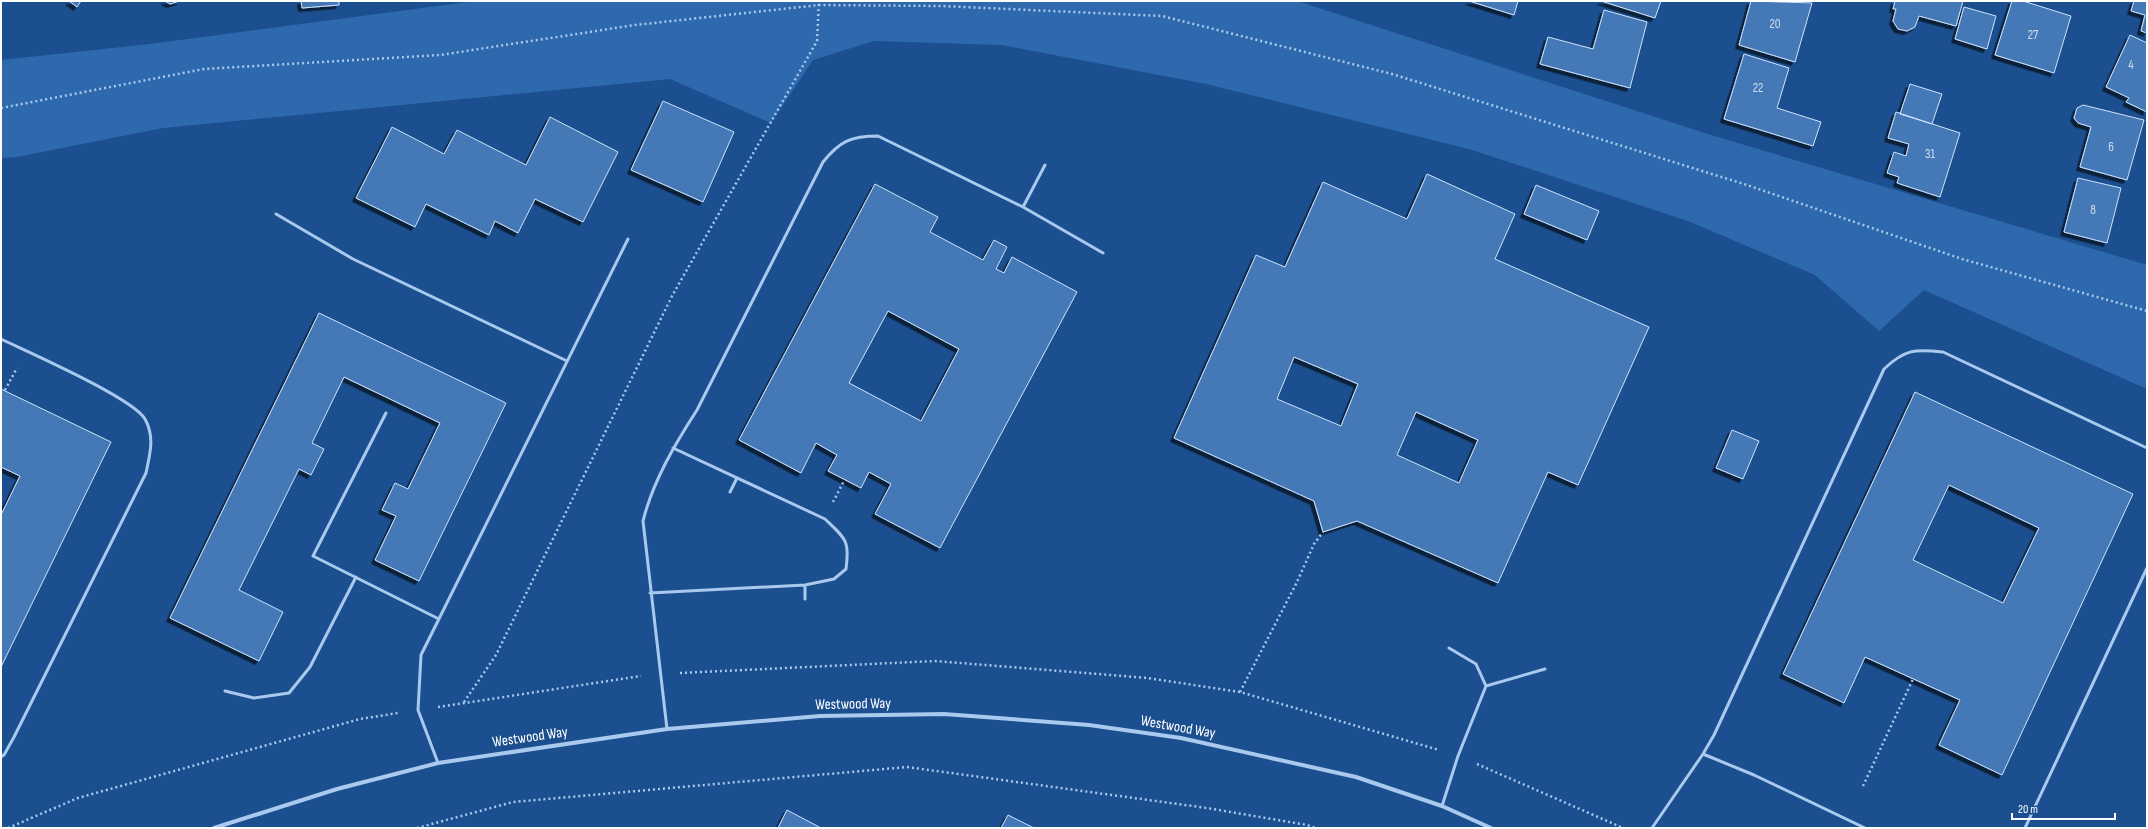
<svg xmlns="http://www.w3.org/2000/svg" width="2148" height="829" font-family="'Sofia Sans Condensed',sans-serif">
  <defs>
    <filter id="shadow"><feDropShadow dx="-3.5" dy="3.5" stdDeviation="0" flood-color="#0009"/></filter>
  </defs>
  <rect width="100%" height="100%" fill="#1b4f8f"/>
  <path fill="#2e69ad" d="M475 1H1297L1711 135 2147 265V389L1924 290 1879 331 1815 275 1688 221 1469 149 1206 84 1001 45 874 41 813 60 771 123 670 79 163 128 17 157 1 158V60L150 44Z"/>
  <path fill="#4478b7" stroke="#cfe3fa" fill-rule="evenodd" filter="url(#shadow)" d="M69 1H81L77 7Z
    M165 1H180L170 4Z
    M301 1H339V5L302 8Z
    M1469 1H1518L1514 15Z
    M1601 1H1661L1655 18Z
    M1751 1 1812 3 1795 62 1739 45Z
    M1895 1H1963L1956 26 1919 16 1915 27 1907 31 1898 29 1893 21 1896 9H1893Z
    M2012 1H2023L2071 16 2054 73 1995 55Z
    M2134 1H2147V33L2141 31 2145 15 2131 11Z
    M1964 7 1996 16 1987 49 1955 39Z
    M1604 10 1647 22 1630 88 1540 64 1548 37 1593 49Z
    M2130 35 2147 43V112L2126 102 2129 98 2106 87Z
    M1744 54 1789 68 1777 108 1821 122 1813 146 1724 119Z
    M1910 84 1942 94 1932 124 1900 114Z
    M663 101 734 132 703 202 631 170Z
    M2083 105 2144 120 2127 180 2080 167 2091 127 2078 123 2074 118 2077 108Z
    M1896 112 1960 133 1940 197 1897 183 1899 177 1887 173 1894 152 1906 156 1909 144 1888 138Z
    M550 117 618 152 583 222 535 199 518 233 495 221 489 235 426 204 415 227 356 198 392 127 444 154 457 130 526 165Z
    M1427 174 1515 214 1495 259 1649 327 1578 485 1548 472 1498 583 1357 521 1323 532 1314 501 1174 438 1256 255 1285 267 1323 182 1407 219ZM1294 357 1358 384 1341 426 1277 399ZM1416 412 1478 440 1459 483 1397 455Z
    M2078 178 2121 188 2107 243 2064 232Z
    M875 184 938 217 930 232 983 260 994 240 1007 247 996 269 1004 273 1012 257 1077 292 940 548 875 514 891 484 869 472 861 488 828 471 837 455 816 443 801 473 739 440ZM888 311 959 349 921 421 849 383Z
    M1536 185 1599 211 1587 240 1524 214Z
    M319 313 506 403 419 581 375 560 396 516 382 510 395 483 408 489 440 423 344 377 312 443 324 449 311 475 299 469 239 590 283 612 259 661 170 618Z
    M1 389 111 442 1 667V515L20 476 1 467Z
    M1915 392 2133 494 2002 775 1939 745 1960 700 1865 657 1844 703 1783 674ZM1949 485 2039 528 2003 603 1913 560Z
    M1732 430 1759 441 1743 479 1716 468Z
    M787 810 821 828H778Z
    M1008 815 1034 828H1001Z"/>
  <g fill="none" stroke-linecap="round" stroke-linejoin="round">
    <path stroke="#a9c9ee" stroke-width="2.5" stroke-dasharray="2 3" stroke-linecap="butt" d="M1 108 204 69 440 55 635 25 819 5 942 6 1162 16 1392 74 1747 185 1962 259 2147 311
      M5 390 17 368
      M833 502 845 479
      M680 673 935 661 1148 678 1240 692 1439 750
      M1240 692 1297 582 1314 544 1323 532
      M464 702 496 655 672 296 817 41 819 1
      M438 707 641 676
      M1477 764 1623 828
      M1863 786 1913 679
      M8 828 78 798 360 719 398 713
      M417 828 513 802 907 767 1207 808 1307 825 1316 828"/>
    <path stroke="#a9c9ee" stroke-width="3" d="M1023 207 1045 165
      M276 214 353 259 567 361
      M1 339C28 352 133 398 145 419 155 437 150 454 146 473L14 737 4 755 1 757
      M386 413 313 556 439 619
      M730 492 737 478
      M805 585V599
      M650 593 805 585 834 579 846 569C850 540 845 538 825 519L673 448
      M1449 648 1476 664 1486 686
      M225 691 254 698 289 693 310 667 356 577
      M667 729 643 521C653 481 675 444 697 410L823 162C840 141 851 136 878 136L1023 207 1103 253
      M1703 754 1754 775 1865 828
      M438 763 418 710 421 655 628 239
      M1442 806 1458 756 1486 686 1545 669
      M1652 828 1703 754 1714 735 1884 369C1905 349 1915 349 1943 352L2147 448
      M2025 828 2147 568"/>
    <path stroke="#a9c9ee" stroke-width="4" d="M214 828 337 789 438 763 667 729 820 716 944 714 1089 725 1181 738 1356 777 1442 806 1491 828"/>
  </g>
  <g text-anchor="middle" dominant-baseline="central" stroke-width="4" stroke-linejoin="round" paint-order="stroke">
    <g font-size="13" fill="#d0dded">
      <text x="1775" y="24">20</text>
      <text x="2033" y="35">27</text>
      <text x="2131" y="65">4</text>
      <text x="1758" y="88">22</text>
      <text x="2111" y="147">6</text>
      <text x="1930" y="154">31</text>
      <text x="2093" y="210">8</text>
    </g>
    <g font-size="15" fill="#fff" stroke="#1b4f8f">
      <text transform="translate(853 704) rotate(-1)">Westwood Way</text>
      <text transform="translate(1178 727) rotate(10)">Westwood Way</text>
      <text transform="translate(530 737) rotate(-8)">Westwood Way</text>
    </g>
  </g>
  <rect width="2148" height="829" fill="none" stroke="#ffffff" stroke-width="4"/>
  <path d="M2012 813v6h103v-6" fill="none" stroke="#ffffff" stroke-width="2"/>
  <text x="2018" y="813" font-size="12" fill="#ffffff" stroke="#1b4f8f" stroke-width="3" paint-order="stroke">20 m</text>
</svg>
